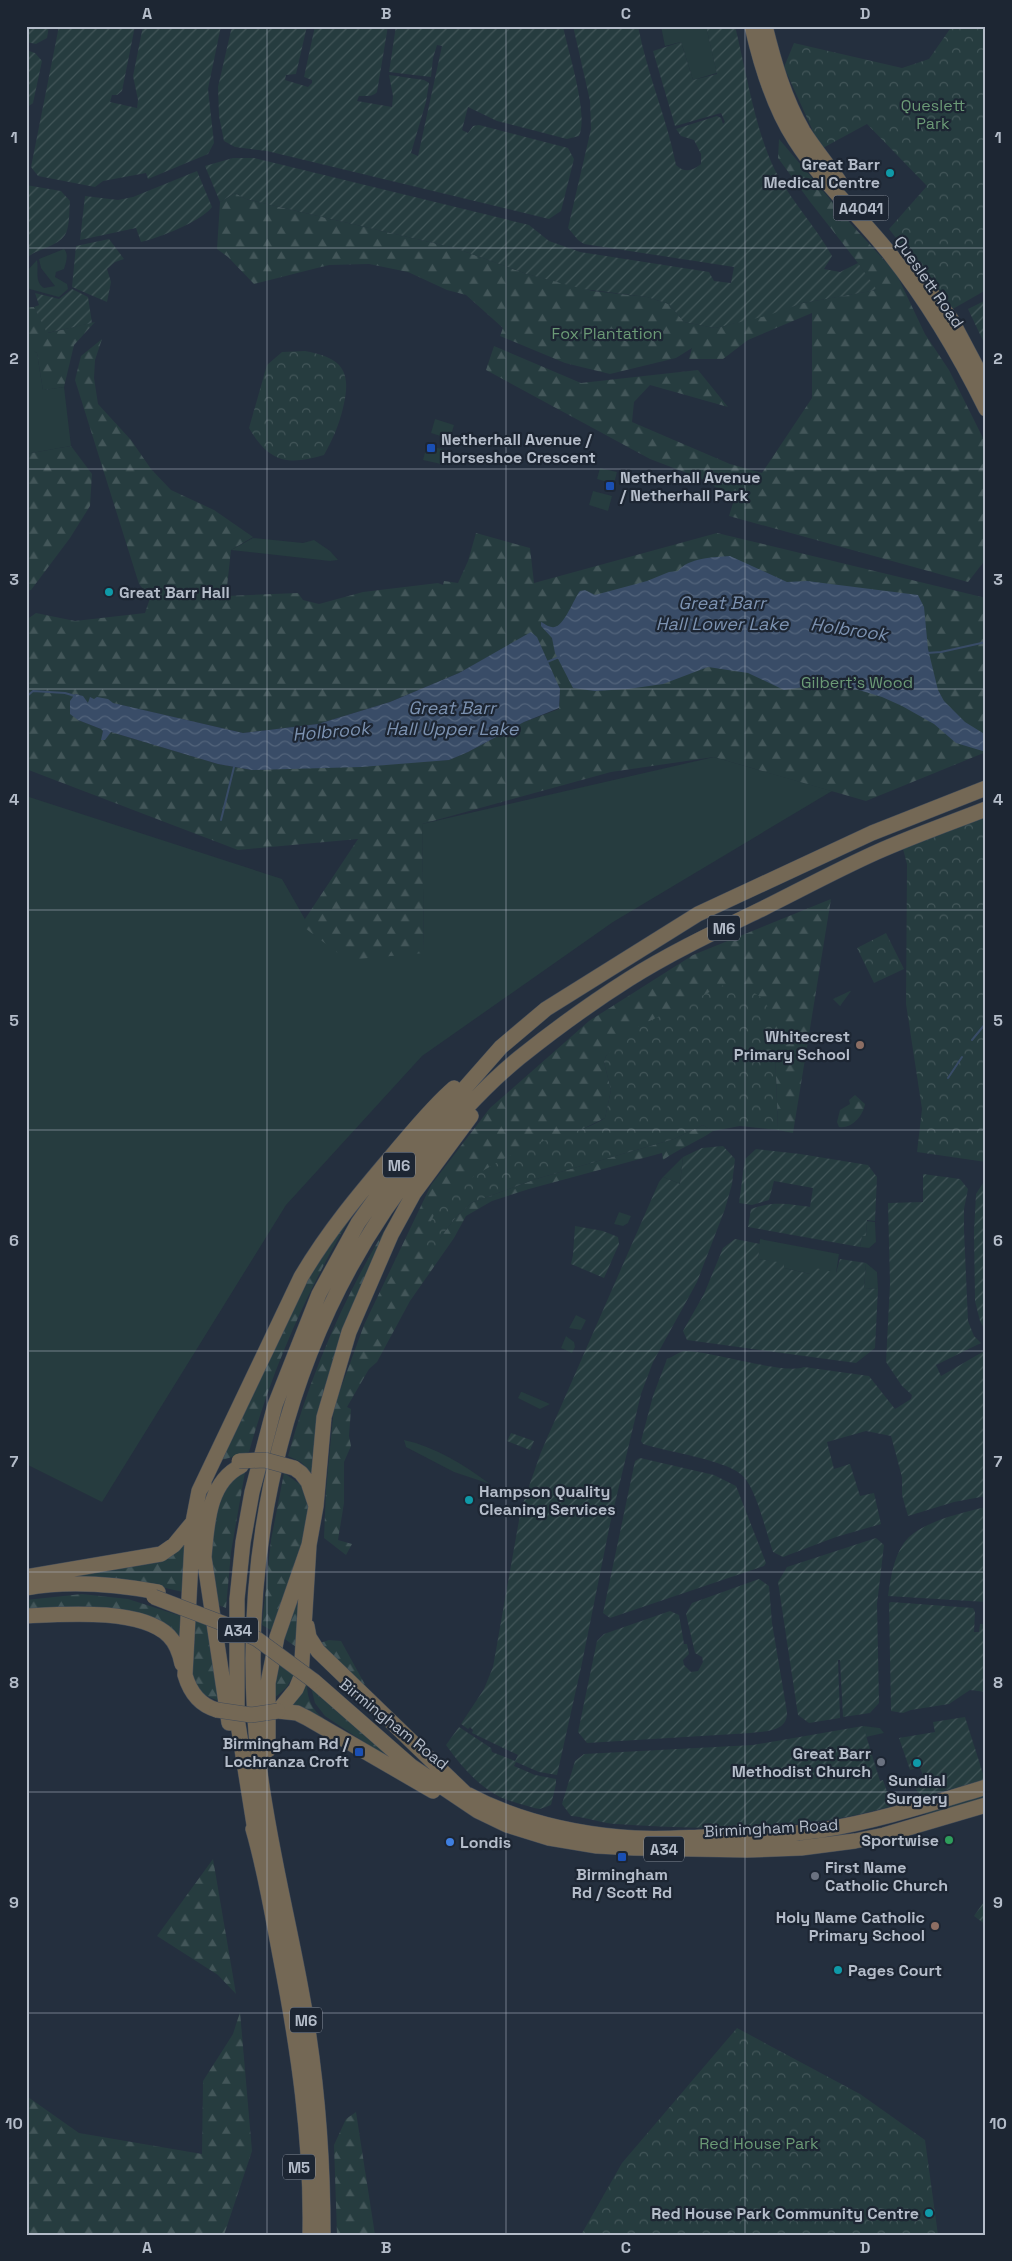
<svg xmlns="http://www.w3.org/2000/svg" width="1012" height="2261" font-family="'Space Grotesk',sans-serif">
  <defs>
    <pattern id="forest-firs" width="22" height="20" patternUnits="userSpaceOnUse" patternTransform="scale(1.25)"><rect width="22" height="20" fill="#263c3f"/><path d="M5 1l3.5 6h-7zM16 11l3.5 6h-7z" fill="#435659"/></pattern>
    <pattern id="park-crowns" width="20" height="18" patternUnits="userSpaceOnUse" patternTransform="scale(1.25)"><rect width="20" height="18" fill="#263c3f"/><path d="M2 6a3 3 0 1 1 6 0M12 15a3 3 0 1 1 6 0" fill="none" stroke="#435659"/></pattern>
    <pattern id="garden-furrows" width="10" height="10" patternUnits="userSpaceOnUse" patternTransform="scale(1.25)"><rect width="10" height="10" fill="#263c3f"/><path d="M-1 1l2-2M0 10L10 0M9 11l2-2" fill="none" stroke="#435659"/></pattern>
    <pattern id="water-waves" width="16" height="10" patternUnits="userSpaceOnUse" patternTransform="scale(1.25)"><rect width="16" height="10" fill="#394c67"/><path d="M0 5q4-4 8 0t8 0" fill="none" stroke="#53647b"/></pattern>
  </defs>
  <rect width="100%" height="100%" fill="#242f3e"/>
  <path fill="#263c3f" d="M661 26H706L717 73 693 80 681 42 665 46Z
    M64 249C69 254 66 263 64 269L56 272 55 277 67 284 68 289 59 297 26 288V272L37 260C39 270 34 282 44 288L55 286 41 268 39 259Z
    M26 351H34L37 353 43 390 64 387 71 446 26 454Z
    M435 419 454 425 450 439 431 433Z
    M427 445 445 450 441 464 423 460Z
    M600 468 617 472 614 484 597 479Z
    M593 491 612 496 608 511 589 505Z
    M253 538 303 543 314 540 330 551 338 560 330 561 231 550Z
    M714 757 832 791 613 922 422 1056 286 1205 102 1502 26 1464V796L282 879 314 935 424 953 422 824Z
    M683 1157 680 1184 663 1177Z
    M619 1212 631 1216 628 1223 623 1226 614 1224Z
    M867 1221 875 1222 876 1242 869 1248 860 1247 862 1236H866Z
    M760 1239 839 1254 836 1273 810 1274 784 1268V1264L758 1259Z
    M866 1263 877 1272 878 1289 864 1288Z
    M576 1315 586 1320 581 1330 569 1328Z
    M566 1336 574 1342 575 1347 572 1353 561 1348Z
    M521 1392H522L550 1404 540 1409 518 1398Z
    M404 1440C436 1447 464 1465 490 1484L454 1472 406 1447Z
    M863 1726 880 1728 884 1733 866 1737Z
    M986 1794V1799L927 1814 922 1813Z"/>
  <path fill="url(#forest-firs)" fill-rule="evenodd" d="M779 139 851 224 896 273 925 334 949 370 986 444V559L968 582 729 516 734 500 705 480 650 459 486 370 494 346 581 383 698 370 728 407 650 385 634 402 632 422 730 464 762 473 812 398V313L748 340 723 359H689L692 348 676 358 610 374 565 363 500 336 503 328 466 295 447 290 408 272 369 264 329 265 254 284 228 257 217 249 220 202 235 193 246 199 455 248 527 274 593 291 647 297 669 304 684 322 715 328 759 317 803 303 876 290 858 263 811 203 778 158Z
    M26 307H34L48 333 95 322 74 345 64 387 43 390 37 353 34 351H26Z
    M102 339 95 360 94 378 98 404 131 440 151 469 171 490 214 510 253 537 231 550 226 596 298 593 303 600 319 604 363 592 438 583 443 585 444 581 458 583 468 561 476 533 530 548 534 583 717 533 986 598V752L866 801 714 757 611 772 422 824 424 953 347 960 301 925 358 839 238 850 26 769V620L36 613 75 621 145 613 150 598 139 584 75 380 81 356ZM531 633 560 689 559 709 524 722 468 752 449 760 252 770 218 764 111 732 102 740 103 731 101 729 78 720 71 700 75 694 82 696 88 703H112L243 733 318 724 390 702 459 673Z
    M71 446 92 474 90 506 70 538 31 590 26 591V454Z
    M831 899 793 1133 778 1130 774 1024 615 1049 606 1056 604 1062 611 1090 605 1118 450 1194 438 1246 440 1238 456 1217 471 1203 536 1179 674 1139 703 1125 713 1131C697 1142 680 1148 663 1160L662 1153 529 1189 492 1201 466 1216 454 1238 410 1301 377 1362 369 1369 347 1407 351 1409 349 1436 351 1446 344 1462V1503L338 1540 352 1544 346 1555 324 1538 326 1490 334 1407 364 1325 431 1185 490 1108 589 1021 693 955Z
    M855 1095 865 1104C863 1116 852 1129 839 1127L837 1122 840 1110 850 1104 849 1100Z
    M360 1202C311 1281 274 1363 249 1452L222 1460 301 1286Z
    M399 1207 375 1264 312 1474 301 1462 288 1456C313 1366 349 1285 399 1207Z
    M245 1472 231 1552 226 1608 213 1603 210 1539 222 1486Z
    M284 1473 301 1485 310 1508 303 1543 274 1632 262 1625 271 1540Z
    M186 1537 183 1592 161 1587 26 1580 135 1562Z
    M307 1557 299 1649 279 1635Z
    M82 1594 128 1599 181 1616 178 1644 166 1630 26 1612V1600Z
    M190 1618 208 1625 221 1702 202 1694 191 1680Z
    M329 1640 341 1641 368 1690 320 1643Z
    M276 1661 294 1675 286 1688 272 1700Z
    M305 1682 307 1684C307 1699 312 1710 324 1719L304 1708 289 1705Z
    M311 1687 418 1778 325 1716 315 1703Z
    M213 1859 236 1994 218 1975 157 1936Z
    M240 2012 252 2151 224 2235H26V2098L28 2097 79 2133 202 2154 203 2081 233 2034Z
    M356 2112 375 2235H337L334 2145 346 2119Z"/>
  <path fill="url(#park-crowns)" d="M952 26H986V290L951 310 889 229 927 186 867 124 821 149 784 67 794 43 902 68 929 59Z
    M305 351C343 358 352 371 343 408 339 425 333 439 324 455 288 466 269 462 249 428L267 365 282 352Z
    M986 816V1162L917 1152 922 1109 906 1004 907 864 903 849Z
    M886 933 904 969 874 983 857 948Z
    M724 985C751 987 768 995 774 1024L778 1130 740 1126 713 1131 703 1125 674 1139 536 1179 471 1203 456 1217 440 1238 438 1246 432 1250 425 1247 421 1243C429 1226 436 1206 450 1193 465 1180 511 1154 529 1146 554 1136 582 1133 605 1118L611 1090 604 1062 606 1056 635 1028Z
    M851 991 840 1006 833 999 850 991Z
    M737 2028 860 2094 925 2140 938 2235H581L622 2163Z"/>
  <path fill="url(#garden-furrows)" d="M26 26H49L47 38 36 44 26 42Z
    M59 26H135L122 91 117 95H112L110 102 137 108 138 100 133 76 143 26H221L208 89 214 143 208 154 148 179 146 173 103 181 95 187 38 176 31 167Z
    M232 26H307L296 74 286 75 285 80 308 87 312 83V80L304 77 315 26H388L377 92C373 97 365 96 359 96L357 101 392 107 393 96 389 75 424 80 429 83 426 102 411 153 418 156 442 46 437 45 433 58 431 77 389 72 396 26H563C568 52 589 114 579 136L567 139 497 121 468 107 462 130 468 133 473 126 479 125 568 148 574 159 561 211 549 219 267 151 235 147 224 141 219 116 218 87Z
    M573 26H638C647 74 667 118 676 165 684 173 693 171 701 164V154L694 140 681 136 676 129 717 116 721 118 723 124 725 122 721 113 675 126 653 51 681 42 693 80 717 74 706 26H735C746 70 756 135 777 174 793 203 816 227 832 256L824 269 840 272 858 263 877 290 803 303 766 316 715 328 684 322 669 304 647 297 583 289 527 274 455 248 246 199 235 193 220 202 205 166 233 158H254L529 225 549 241 580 252 709 272 714 281 731 283 734 267 584 244 578 240 568 228 591 129 590 101Z
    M26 50 35 53 42 61 33 103 26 108Z
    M197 171 212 207C202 221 159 238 141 242L136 228 80 240 85 196 118 200 133 197Z
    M26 185 61 191 70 201C69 211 70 224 66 233 60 246 37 249 26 258Z
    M109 239 124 259 115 262 107 269 111 282 107 302 72 287 76 246Z
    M72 289 88 297 92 323 47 333 34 307 39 305 35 293 59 299Z
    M986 300V347L968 309Z
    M723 1146 735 1159 732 1184 725 1209 697 1282 653 1362 641 1394 610 1524 582 1663 557 1775 539 1772 516 1762 514 1766 535 1775 556 1779V1784L551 1805 540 1809 534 1808C523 1804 511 1802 500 1797 478 1786 460 1765 446 1745L459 1727 491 1748 492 1752 515 1761 518 1755 472 1733 473 1730 470 1727 468 1729 461 1724 484 1689 493 1667 521 1509 541 1452 659 1182 663 1177 680 1184 683 1157 702 1148Z
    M756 1149 800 1154 868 1165 877 1177 875 1221 867 1220 866 1236H862L860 1247 748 1227 751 1209C774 1201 786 1204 810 1207L813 1188 774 1181 769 1200 752 1205 739 1203 745 1159Z
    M923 1174 960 1179 968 1189 964 1209V1230L968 1321 974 1336 981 1343 936 1365 941 1376 986 1350V1496L954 1502 908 1516 902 1495V1477L891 1436 866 1431 827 1442 834 1469 850 1464 860 1496 874 1493 881 1524 836 1537 783 1557 773 1552C766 1532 757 1492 744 1477 729 1460 667 1452 643 1444L641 1441 653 1396 667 1359C673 1357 680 1351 685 1351 712 1351 784 1375 804 1367L869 1376 895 1409 911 1399 912 1395 902 1386 886 1362 890 1284 888 1203 923 1202Z
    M985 1180 986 1181V1332L980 1321 975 1301 974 1232 976 1194Z
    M575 1226 603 1231 618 1237 619 1244 604 1278 571 1264 573 1255Z
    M735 1239 760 1244 758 1259 784 1263V1268L810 1274 812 1267 836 1273 840 1259 866 1263 864 1288 878 1289 875 1348 856 1363 687 1340 683 1331 704 1294 723 1248Z
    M511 1433 534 1441 530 1450 507 1441Z
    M640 1458 714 1475 736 1486 766 1563 764 1566 610 1618 603 1613 635 1461Z
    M986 1507V1602L888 1596C891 1577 894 1552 909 1537 926 1521 964 1512 986 1507Z
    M876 1538 884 1545 877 1604 879 1703 870 1713 843 1717 840 1660H838L840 1718 809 1723 798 1715 778 1582 787 1567Z
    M759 1579 769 1586 772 1623 787 1712C788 1732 765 1731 751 1733L587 1743 578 1732 597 1641 604 1634 670 1611 679 1615 684 1644H687L689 1654 683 1660 684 1665 691 1672 698 1671 703 1662 702 1657 695 1653 686 1614 692 1603Z
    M891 1602 973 1608 975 1612 974 1632H979L980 1624H986V1692L970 1690 949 1704 911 1710 903 1713 891 1711 889 1603Z
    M965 1717 985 1780 936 1793V1795C924 1798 919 1797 914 1785L925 1782 920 1767 910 1770 899 1738 935 1732 933 1722Z
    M863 1726 880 1781 883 1780 889 1797 899 1794 900 1796 895 1805C807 1832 707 1830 616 1824 600 1823 586 1817 571 1816L562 1804 575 1761 584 1754 753 1745Z
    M983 1903H986V1925L974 1916Z"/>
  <path fill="url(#water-waves)" d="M730 556 787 582 807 581 918 595 924 607 928 649 938 690 944 701 965 722 986 735V752L956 743 934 724 902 706 882 697 849 687 825 684 784 690 748 673 708 667 663 684 628 689 595 691 573 688 555 653 552 638 541 626V622C544 623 548 627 552 627 563 630 574 598 580 591L585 590 595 595 647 581 669 572 678 571C688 558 714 557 730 556Z
    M531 632 537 637 560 689 559 708 524 722 468 752 449 760 361 767 252 770 218 764 111 732 105 740H101L103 731 101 729 78 720 70 714V701L75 694 83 696 88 703 90 697 94 699 97 697 108 699 113 703 243 733 318 724 390 702 459 673Z"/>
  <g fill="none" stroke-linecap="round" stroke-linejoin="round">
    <path stroke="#394c67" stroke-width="2" d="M927 653 941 652 986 642
      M547 662 559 657
      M26 697 33 691 65 693 75 696
      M221 820 234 767
      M972 1040 986 1023
      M948 1078 962 1057"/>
    <g stroke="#434c59" stroke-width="16">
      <path id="highway" d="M752 26C761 66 773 106 795 140 821 181 859 215 890 254 928 302 959 354 986 409
        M765 26C774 62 784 98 803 131 814 148 827 164 839 181
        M913 269 951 319 986 385
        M204 1484 199 1491 193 1522 185 1675C190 1692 199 1705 217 1710
        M199 1491 301 1277C328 1231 361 1192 395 1152 414 1130 432 1107 454 1088
        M316 1506 324 1417 349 1332 391 1235 414 1193 471 1116
        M26 1577 161 1554 174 1545 193 1522
        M26 1588C70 1580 114 1584 158 1592
        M26 1616C64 1614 141 1608 169 1636 177 1644 180 1654 182 1664
        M307 1626 309 1637 318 1651 466 1794
        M314 1681 411 1766 478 1811 507 1825 549 1838 597 1846 634 1848 747 1850 801 1848 855 1841 884 1835 986 1805
        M278 1711 296 1689 301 1677 309 1545 316 1506 308 1482 301 1473 294 1468
        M278 1711 297 1713 307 1718 433 1791
        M229 1723 204 1557C207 1525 208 1482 241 1466
        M268 1750V1683L277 1637 309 1545
        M465 1793C513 1819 567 1832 620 1837 648 1840 676 1838 704 1837 743 1837 782 1836 821 1830 875 1822 933 1803 986 1787
        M253 1829C265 1870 272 1913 280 1955 298 2047 312 2141 310 2235
        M256 1837 237 1718V1599L243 1542 252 1492 275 1405 319 1294 358 1223 395 1171 427 1131 501 1047 546 1009 698 914 872 833 986 788
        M323 2235C323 2151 316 2066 300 1984 287 1914 269 1843 260 1772 233 1553 285 1327 426 1155 454 1120 485 1086 519 1058 554 1030 591 1003 629 979 672 952 719 930 764 908 802 889 839 869 877 852 913 836 950 823 986 809"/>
    </g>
    <use href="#highway" stroke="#746855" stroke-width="15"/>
    <g stroke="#434c59" stroke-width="16" stroke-linecap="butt">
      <path id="highway-bridge" d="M239 1461 265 1460 294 1468
        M154 1597 230 1626 257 1639 314 1681
        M217 1710 251 1715 278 1711"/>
    </g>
    <use href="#highway-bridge" stroke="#746855" stroke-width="15"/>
  </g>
  <path fill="none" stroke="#b4bcc9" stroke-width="1" stroke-opacity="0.55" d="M267 26V2235M506 26V2235M745 26V2235M26 248H986M26 469H986M26 689H986M26 910H986M26 1130H986M26 1351H986M26 1572H986M26 1792H986M26 2013H986"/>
  <g fill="#0f9aa8" stroke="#1d2633" stroke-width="2">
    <circle cx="890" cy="173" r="5"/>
    <circle cx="109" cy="592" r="5"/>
    <circle cx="469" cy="1500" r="5"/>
    <circle cx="917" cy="1763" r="5"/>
    <circle cx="838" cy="1970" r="5"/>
    <circle cx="929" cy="2213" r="5"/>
  </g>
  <g fill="#1a4fb4" stroke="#1d2633" stroke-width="2">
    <rect x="426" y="443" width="10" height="10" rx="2.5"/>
    <rect x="605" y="481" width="10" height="10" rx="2.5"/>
    <rect x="354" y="1747" width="10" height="10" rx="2.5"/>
    <rect x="617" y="1852" width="10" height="10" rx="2.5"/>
  </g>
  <g fill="#8d6e63" stroke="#1d2633" stroke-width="2">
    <circle cx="860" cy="1045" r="5"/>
    <circle cx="935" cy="1926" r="5"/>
  </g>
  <g fill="#6b7280" stroke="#1d2633" stroke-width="2">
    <circle cx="881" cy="1762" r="5"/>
    <circle cx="815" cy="1876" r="5"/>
  </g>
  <circle fill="#2e9e5b" stroke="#1d2633" stroke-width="2" cx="949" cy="1840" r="5"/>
  <circle fill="#3f7fe0" stroke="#1d2633" stroke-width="2" cx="450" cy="1842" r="5"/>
  <g text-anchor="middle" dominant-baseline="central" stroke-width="4.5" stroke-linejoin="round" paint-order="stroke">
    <g fill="#1d2633" stroke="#878f9c" stroke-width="1">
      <rect x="833.5" y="195.5" width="55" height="25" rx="4"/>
      <rect x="708" y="915.5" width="32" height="25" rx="4"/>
      <rect x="383" y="1152.5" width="32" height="25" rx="4"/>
      <rect x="218" y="1617.5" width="40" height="25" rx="4"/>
      <rect x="644" y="1836.5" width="40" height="25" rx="4"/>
      <rect x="290" y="2007.5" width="32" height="25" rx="4"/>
      <rect x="283" y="2154.5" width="32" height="25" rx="4"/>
    </g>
    <g font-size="15" font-weight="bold" fill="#b4bcc9">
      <text x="861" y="208">A4041</text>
      <text x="724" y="928">M6</text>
      <text x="399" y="1165">M6</text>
      <text x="238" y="1630">A34</text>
      <text x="664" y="1849">A34</text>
      <text x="306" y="2020">M6</text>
      <text x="299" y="2167">M5</text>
    </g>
    <g font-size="16" fill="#6b9a76" stroke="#1d2633">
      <text x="933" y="105">Queslett<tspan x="933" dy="18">Park</tspan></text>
      <text x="607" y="333">Fox Plantation</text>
      <text x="857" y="682">Gilbert's Wood</text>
      <text x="759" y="2143">Red House Park</text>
    </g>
    <g font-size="16" font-weight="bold" fill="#b4bcc9" stroke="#1d2633" text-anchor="end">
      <text x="880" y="164">Great Barr<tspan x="880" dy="18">Medical Centre</tspan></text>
      <text x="441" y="439" text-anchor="start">Netherhall Avenue /<tspan x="441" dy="18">Horseshoe Crescent</tspan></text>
      <text x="620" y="477" text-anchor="start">Netherhall Avenue<tspan x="620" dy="18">/ Netherhall Park</tspan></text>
      <text x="119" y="592" text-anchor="start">Great Barr Hall</text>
      <text x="850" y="1036">Whitecrest<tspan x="850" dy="18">Primary School</tspan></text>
      <text x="479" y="1491" text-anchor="start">Hampson Quality<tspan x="479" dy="18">Cleaning Services</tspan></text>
      <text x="349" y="1743">Birmingham Rd /<tspan x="349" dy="18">Lochranza Croft</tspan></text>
      <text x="871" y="1753">Great Barr<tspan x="871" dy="18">Methodist Church</tspan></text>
      <text x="917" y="1780" text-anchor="middle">Sundial<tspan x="917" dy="18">Surgery</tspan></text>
      <text x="939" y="1840">Sportwise</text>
      <text x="460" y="1842" text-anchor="start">Londis</text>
      <text x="825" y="1867" text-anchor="start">First Name<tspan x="825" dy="18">Catholic Church</tspan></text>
      <text x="622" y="1874" text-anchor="middle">Birmingham<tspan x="622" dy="18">Rd / Scott Rd</tspan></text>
      <text x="925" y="1917">Holy Name Catholic<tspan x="925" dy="18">Primary School</tspan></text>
      <text x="848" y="1970" text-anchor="start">Pages Court</text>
      <text x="919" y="2213">Red House Park Community Centre</text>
    </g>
    <g font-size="16" fill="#b4bcc9" stroke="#1d2633">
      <text transform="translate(929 282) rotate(55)">Queslett Road</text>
      <text transform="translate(394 1724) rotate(39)">Birmingham Road</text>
      <text transform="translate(771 1828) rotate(-3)">Birmingham Road</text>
    </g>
    <g font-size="18" font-style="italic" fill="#7c92b1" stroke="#1d2633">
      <text x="722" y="602">Great Barr<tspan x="722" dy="21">Hall Lower Lake</tspan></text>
      <text transform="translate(849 629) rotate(8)">Holbrook</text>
      <text x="452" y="707">Great Barr<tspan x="452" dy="21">Hall Upper Lake</tspan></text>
      <text transform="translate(331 731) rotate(-5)">Holbrook</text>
    </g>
  </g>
  <rect width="1012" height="2261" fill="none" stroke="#1d2633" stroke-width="55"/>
  <rect x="28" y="28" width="956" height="2206" fill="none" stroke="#b4bcc9" stroke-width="2"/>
  <g font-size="16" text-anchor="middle" font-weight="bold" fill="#b4bcc9">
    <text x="147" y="19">A</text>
    <text x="386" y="19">B</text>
    <text x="626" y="19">C</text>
    <text x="865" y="19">D</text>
    <text x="14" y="143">1</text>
    <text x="998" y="143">1</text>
    <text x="14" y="364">2</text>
    <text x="998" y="364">2</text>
    <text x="14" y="585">3</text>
    <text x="998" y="585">3</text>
    <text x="14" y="805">4</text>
    <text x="998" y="805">4</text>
    <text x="14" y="1026">5</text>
    <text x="998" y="1026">5</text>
    <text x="14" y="1246">6</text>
    <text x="998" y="1246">6</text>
    <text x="14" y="1467">7</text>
    <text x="998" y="1467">7</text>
    <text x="14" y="1688">8</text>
    <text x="998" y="1688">8</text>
    <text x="14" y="1908">9</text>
    <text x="998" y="1908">9</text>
    <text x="14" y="2129">10</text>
    <text x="998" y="2129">10</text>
    <text x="147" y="2253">A</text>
    <text x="386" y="2253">B</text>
    <text x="626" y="2253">C</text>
    <text x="865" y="2253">D</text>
  </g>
</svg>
